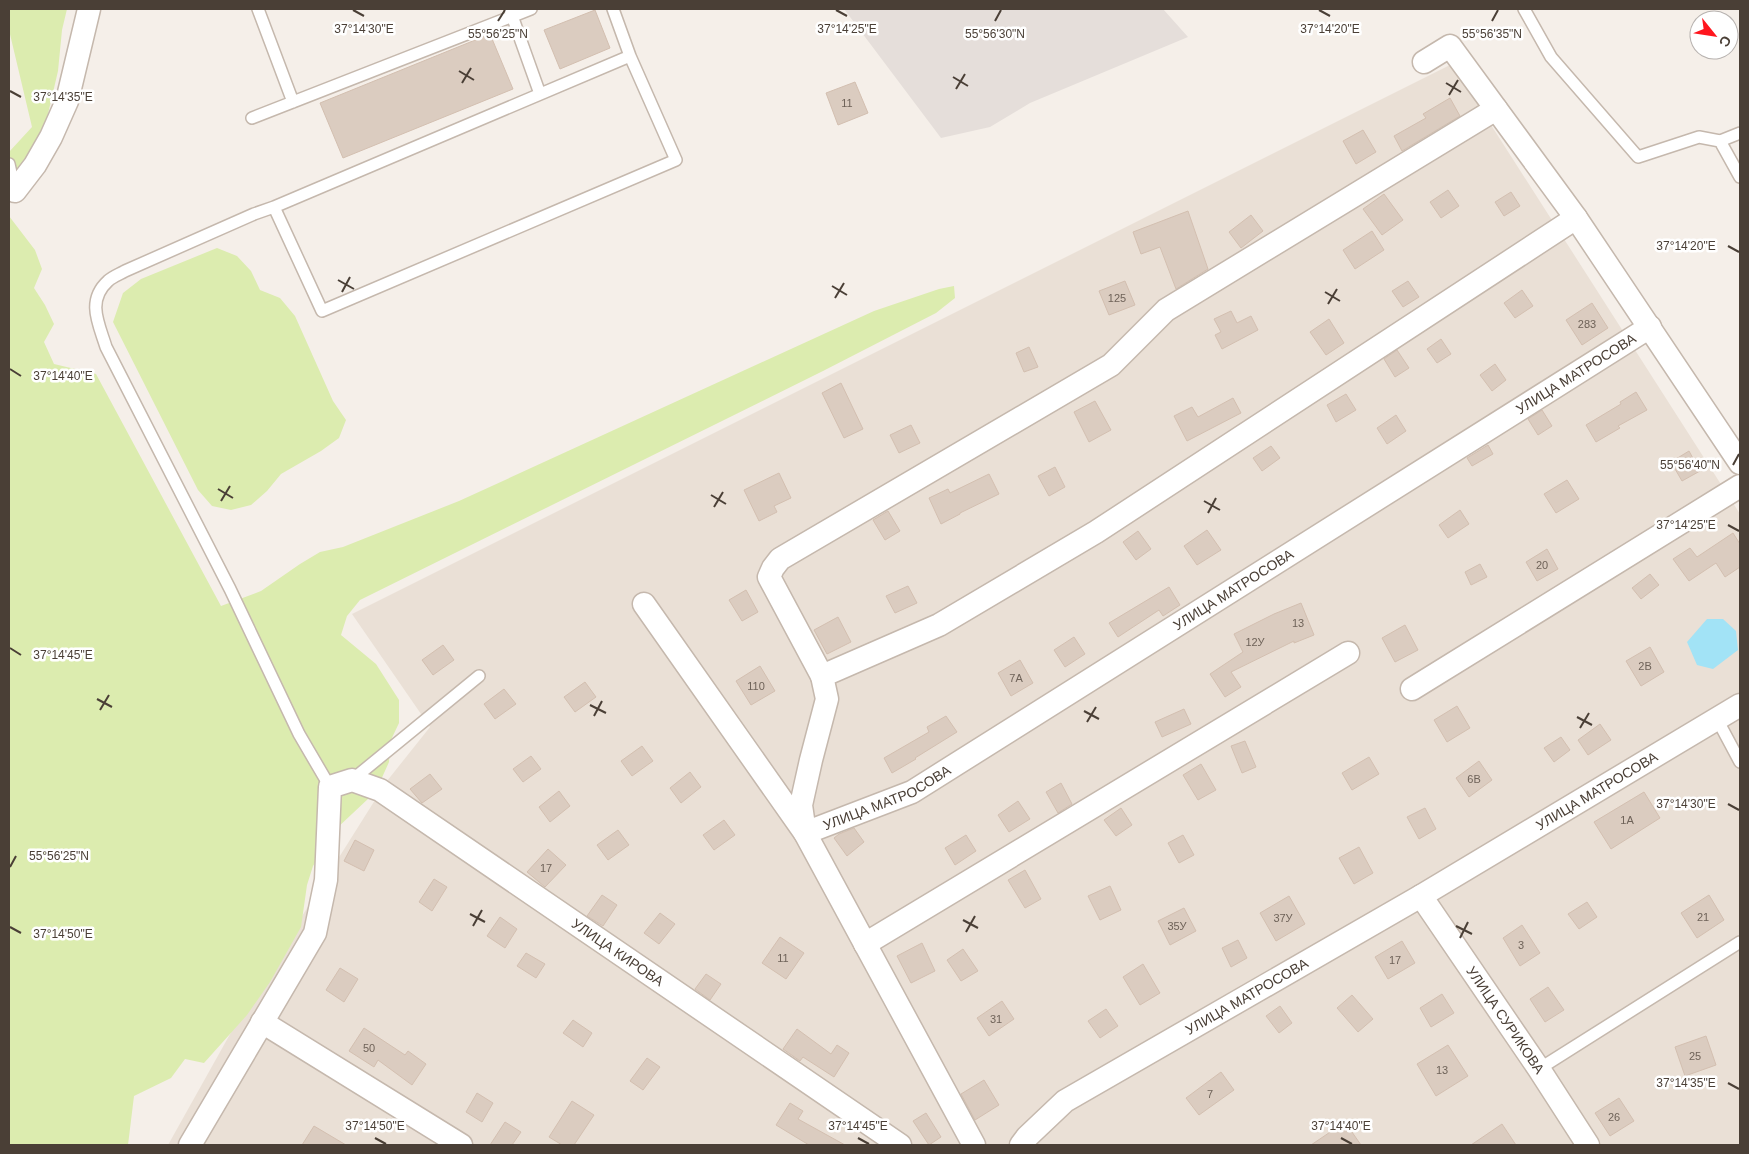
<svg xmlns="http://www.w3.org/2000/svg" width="1749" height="1154" font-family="Arial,sans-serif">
  <rect width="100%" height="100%" fill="#f5efe9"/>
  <path fill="#eae0d6" d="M1452 64 1740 514V1145H168L248 1002 387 781 430 727 352 614Z"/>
  <path fill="#e5deda" d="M844 9H1163L1188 37 1030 103 990 127 941 138Z"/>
  <path fill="#dcecaf" d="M9 9H67L62 30 58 71 44 131 9 184V152L32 127 9 30Z
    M9 216 35 250 42 269 34 288 45 305 54 324 44 342 54 364 96 374 221 606 261 591 300 564 320 552 343 547 459 501 874 311 939 289 954 286 955 298 936 313 823 371 360 600 347 616 341 635 376 664 399 700V723L390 742 389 762 380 782 369 798 336 829 313 866 307 885 301 927 270 982 247 1015 204 1063 185 1059 171 1078 134 1096 128 1145H9Z
    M217 248 237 256 251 271 260 290 280 298 295 316 333 401 346 420 339 438 321 451 281 474 267 491 251 505 231 510 212 506 198 490 113 322 123 293 141 279Z"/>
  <path fill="#a2e3f6" d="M1707 619H1723L1736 631 1738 650 1713 669 1697 665 1687 642Z"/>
  <path fill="#dbccc0" stroke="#d3bfb0" d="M595 10 610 48 560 69 544 30Z
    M490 34 513 89 343 158 320 103Z
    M855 82 868 113 838 125 826 93Z
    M1450 98 1460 116 1402 151 1394 136 1426 118 1423 114Z
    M1363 130 1376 152 1356 164 1343 141Z
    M1448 190 1459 206 1441 218 1430 202Z
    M1511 192 1520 206 1504 216 1495 202Z
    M1384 194 1403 220 1382 235 1363 209Z
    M1188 211 1208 269 1176 289 1160 247 1141 254 1133 232Z
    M1251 215 1263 231 1241 248 1229 232Z
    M1372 231 1384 250 1355 269 1343 250Z
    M1125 281 1135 305 1109 315 1099 291Z
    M1408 281 1419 297 1403 307 1392 291Z
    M1522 290 1533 306 1515 318 1504 303Z
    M1592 303 1608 328 1582 345 1566 320Z
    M1231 311 1237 323 1251 316 1258 330 1222 349 1215 335 1221 332 1214 319Z
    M1329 319 1344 343 1326 355 1310 332Z
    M1441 339 1451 354 1437 363 1427 349Z
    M1029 347 1038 367 1024 372 1016 353Z
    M1397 350 1409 368 1395 377 1384 359Z
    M1495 364 1506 380 1492 391 1480 375Z
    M841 383 863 429 844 438 822 393Z
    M1636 392 1647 410 1618 426 1620 428 1596 442 1586 425 1621 404 1620 402Z
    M1346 394 1356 410 1336 422 1327 405Z
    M1233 398 1241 413 1187 441 1174 416 1192 407 1198 417Z
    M1095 401 1111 430 1089 442 1074 412Z
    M1542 410 1552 426 1538 435 1528 419Z
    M1396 415 1406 431 1387 444 1377 428Z
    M911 425 920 443 899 453 890 435Z
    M1488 445 1493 454 1472 466 1467 458Z
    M1271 446 1280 458 1262 471 1253 458Z
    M1689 451 1700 471 1682 481 1671 462Z
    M1055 467 1065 487 1049 496 1038 476Z
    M779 473 791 498 774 506 777 512 759 521 744 490Z
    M989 474 999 494 960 513V514L941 524 929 498 948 489 950 493Z
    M1567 480 1579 499 1556 513 1544 494Z
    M1460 510 1469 524 1448 538 1439 525Z
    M888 511 900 531 885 540 873 520Z
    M1207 530 1221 550 1197 565 1184 546Z
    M1138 531 1151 549 1136 560 1123 542Z
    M1733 533 1740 544V567L1725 577 1716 563 1689 581 1673 559 1690 548 1697 557Z
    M1547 549 1558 569 1537 581 1526 562Z
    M1480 564 1487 577 1471 585 1465 572Z
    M1650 574 1659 585 1641 599 1632 588Z
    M908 586 917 603 895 613 886 596Z
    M1169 587 1180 605 1163 616 1159 610 1118 637 1109 623Z
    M746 590 758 612 742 621 729 600Z
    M1301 603 1314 635 1294 643V641L1231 672 1241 687 1225 697 1210 674 1243 652 1234 634 1274 614Z
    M838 617 851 642 827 654 814 630Z
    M1405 625 1418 650 1395 662 1382 638Z
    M1074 637 1085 654 1065 667 1054 650Z
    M443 645 454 660 433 675 422 660Z
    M1650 647 1664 672 1641 686 1626 661Z
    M1020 660 1033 683 1011 696 998 673Z
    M760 666 775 691 751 705 736 681Z
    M585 682 596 697 575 712 564 697Z
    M504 689 516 704 495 719 484 704Z
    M1457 706 1470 728 1447 742 1434 720Z
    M1184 709 1191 724 1162 737 1155 722Z
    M946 716 957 732 915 758 916 759 892 773 884 758 929 732 927 727Z
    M1600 724 1611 740 1588 755 1578 740Z
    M1561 737 1570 750 1554 762 1544 748Z
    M1245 741 1256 767 1242 773 1231 746Z
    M642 746 653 761 632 776 621 761Z
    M531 756 541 769 523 782 513 769Z
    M1369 757 1379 774 1352 790 1342 773Z
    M1479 761 1492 780 1469 797 1456 778Z
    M1201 764 1216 790 1198 800 1183 775Z
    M690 772 701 787 681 803 670 788Z
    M430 774 442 789 422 803 410 789Z
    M1061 783 1072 804 1058 813 1046 792Z
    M559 791 570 806 550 822 539 807Z
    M1644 792 1660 818 1611 849 1594 822Z
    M1018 801 1030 819 1009 832 998 815Z
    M1121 808 1132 825 1116 836 1104 820Z
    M1425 808 1436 829 1419 839 1407 817Z
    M724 820 735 835 714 850 703 835Z
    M854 828 864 842 847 856 834 838 839 834Z
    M618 830 629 845 608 860 597 845Z
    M966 835 976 851 955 865 945 848Z
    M1183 835 1194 855 1179 863 1168 843Z
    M355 840 374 850 364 871 344 861Z
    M1359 847 1373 873 1354 884 1339 858Z
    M548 849 566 865 545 887 527 872Z
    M1025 870 1041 899 1025 908 1008 880Z
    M434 879 447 887 432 911 419 902Z
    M1110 886 1121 910 1100 920 1088 896Z
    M602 895 617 905 603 926 587 916Z
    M1709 895 1724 920 1697 938 1681 913Z
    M1289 896 1305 924 1276 941 1260 913Z
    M1587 902 1597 917 1579 929 1568 914Z
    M1184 908 1196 931 1170 945 1158 921Z
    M660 913 675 924 659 944 644 933Z
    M500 917 517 929 505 948 487 936Z
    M1522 925 1540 953 1520 966 1503 938Z
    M780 937 804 953 786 979 762 963Z
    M1238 940 1247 958 1231 967 1222 948Z
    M1402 941 1415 963 1388 979 1375 957Z
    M922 943 935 971 911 983 897 956Z
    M963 949 978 971 961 981 947 960Z
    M526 953 545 964 536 978 517 966Z
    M1143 964 1160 993 1140 1005 1123 977Z
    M340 968 358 979 344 1002 326 990Z
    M706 974 721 984 710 1000 695 989Z
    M1548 987 1564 1010 1545 1022 1530 999Z
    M1442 994 1454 1013 1431 1027 1420 1008Z
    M1352 995 1373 1019 1358 1032 1337 1008Z
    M1002 1001 1014 1019 989 1036 977 1018Z
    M1280 1006 1292 1023 1279 1033 1266 1016Z
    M1106 1009 1118 1026 1100 1038 1088 1021Z
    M573 1020 592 1033 583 1047 563 1033Z
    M364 1028 405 1055 408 1051 426 1064 412 1085 378 1060 374 1067 349 1051Z
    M797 1029 831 1054 837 1045 849 1053 834 1077 803 1057 800 1061 783 1049Z
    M1706 1036 1716 1065 1685 1076 1675 1047Z
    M1448 1045 1468 1076 1436 1096 1417 1064Z
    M647 1058 660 1067 643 1090 630 1081Z
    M1221 1072 1234 1090 1199 1115 1186 1098Z
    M984 1080 999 1105 975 1120 961 1094Z
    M477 1093 493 1103 482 1122 466 1112Z
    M1619 1098 1634 1121 1610 1136 1595 1113Z
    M572 1101 594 1115 574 1145H562L549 1137Z
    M790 1103 803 1111 798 1119 845 1145H809L776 1125Z
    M926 1113 941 1137 929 1145 913 1121Z
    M505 1122 521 1132 512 1145H490Z
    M1345 1122 1361 1145H1311Z
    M1502 1124 1516 1145H1471Z
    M314 1126 346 1145H302Z"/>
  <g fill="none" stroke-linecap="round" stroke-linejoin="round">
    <g stroke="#c5b8ad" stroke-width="14">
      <path id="lane" d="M258 9 293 102
        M613 9 630 56
        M1524 9 1551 57 1638 157 1699 137 1720 141 1740 133
        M510 10 540 94
        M252 118 531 9
        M1720 141 1740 177
        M9 164 15 191
        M274 207 322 311 676 160 630 56 274 207 254 214 125 271C120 274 112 277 108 281 86 301 99 324 106 347L230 589 299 734 330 787
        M1717 719 1740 762
        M352 780 479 676
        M1539 1069 1740 942"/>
    </g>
    <g stroke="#c5b8ad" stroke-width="25">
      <g id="street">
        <path d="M1424 62 1450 46 1576 218 1740 463"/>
        <path d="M15 191 35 165 51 137 67 101 89 9"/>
        <path id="s1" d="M1576 218 1096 532 939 625 822 676 827 699 811 760 801 805 805 833 912 792 1650 327"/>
        <path d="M644 604 805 833 974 1145"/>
        <path d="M822 676 769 577 773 568 780 559 1111 365 1166 310 1496 109"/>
        <path d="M1412 689 1740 486"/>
        <path id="s2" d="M1421 896 1539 1069 1588 1145"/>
        <path d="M865 944 1348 653"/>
        <path d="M262 1022 461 1145"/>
        <path id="s3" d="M190 1145 315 933 326 880 330 787 352 780 380 790 900 1145"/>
        <path id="s4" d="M1021 1145 1027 1137 1065 1101 1421 896 1740 705"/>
      </g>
    </g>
    <use href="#lane" stroke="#fff" stroke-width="11"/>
    <use href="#street" stroke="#fff" stroke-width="22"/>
  </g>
  <path fill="none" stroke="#4a3f36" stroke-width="2" d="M353 10 364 16M836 10 847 16M1319 10 1330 16M498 21 505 10M995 21 1001 10M1492 21 1498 10M459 71 474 80M953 77 968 86M462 83 471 68M1446 83 1461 92M956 89 965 74M10 91 21 97M1449 95 1458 80M1728 246 1739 252M338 280 354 289M832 286 847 295M342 292 350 277M1325 292 1340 301M835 298 844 283M1328 304 1337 289M10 369 21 376M1733 465 1739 454M218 489 233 498M711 495 726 504M221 501 230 486M1204 501 1220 510M714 507 723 492M1208 513 1216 498M1728 525 1739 531M10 648 21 655M97 699 112 707M590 705 606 713M100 710 109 695M1084 711 1099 719M594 716 602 701M1577 717 1592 725M1087 722 1096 707M1580 728 1589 713M1728 804 1739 810M10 867 16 856M470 914 485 922M963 920 978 928M473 926 482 910M1456 926 1472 934M10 927 21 933M966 932 975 916M1460 938 1468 922M1728 1083 1739 1089M375 1138 386 1144M858 1138 869 1144M1341 1138 1352 1144"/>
  <g text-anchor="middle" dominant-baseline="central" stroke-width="5" stroke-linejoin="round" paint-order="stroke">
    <g font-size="11" fill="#6e6258">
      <text x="847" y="103">11</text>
      <text x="1117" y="298">125</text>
      <text x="1587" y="324">283</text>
      <text x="1542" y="565">20</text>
      <text x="1298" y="623">13</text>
      <text x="1255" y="642">12У</text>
      <text x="1645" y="666">2В</text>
      <text x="1016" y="678">7А</text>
      <text x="756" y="686">110</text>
      <text x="1474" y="779">6В</text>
      <text x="1627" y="820">1А</text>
      <text x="546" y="868">17</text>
      <text x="1703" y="917">21</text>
      <text x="1283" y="918">37У</text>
      <text x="1177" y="926">35У</text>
      <text x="1521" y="945">3</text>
      <text x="783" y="958">11</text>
      <text x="1395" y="960">17</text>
      <text x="996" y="1019">31</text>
      <text x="369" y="1048">50</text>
      <text x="1695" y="1056">25</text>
      <text x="1442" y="1070">13</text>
      <text x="1210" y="1094">7</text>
      <text x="1614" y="1117">26</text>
    </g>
    <g font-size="14" fill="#4a3f36" stroke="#fff">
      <text stroke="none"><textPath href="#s1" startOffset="1944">УЛИЦА МАТРОСОВА</textPath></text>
      <text stroke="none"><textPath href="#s1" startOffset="1539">УЛИЦА МАТРОСОВА</textPath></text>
      <text stroke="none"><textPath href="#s4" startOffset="678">УЛИЦА МАТРОСОВА</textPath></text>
      <text stroke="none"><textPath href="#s1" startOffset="1134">УЛИЦА МАТРОСОВА</textPath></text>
      <text stroke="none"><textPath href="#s3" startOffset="734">УЛИЦА КИРОВА</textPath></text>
      <text stroke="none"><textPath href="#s4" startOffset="272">УЛИЦА МАТРОСОВА</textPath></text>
      <text stroke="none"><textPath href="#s2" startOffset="150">УЛИЦА СУРИКОВА</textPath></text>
    </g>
  </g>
  <g font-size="12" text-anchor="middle" fill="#4a3f36" stroke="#fff" stroke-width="5" stroke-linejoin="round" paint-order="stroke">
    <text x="364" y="33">37°14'30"E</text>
    <text x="847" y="33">37°14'25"E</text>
    <text x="1330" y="33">37°14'20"E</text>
    <text x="498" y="38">55°56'25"N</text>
    <text x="995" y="38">55°56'30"N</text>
    <text x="1492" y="38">55°56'35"N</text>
    <text x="63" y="101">37°14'35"E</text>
    <text x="1686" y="250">37°14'20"E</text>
    <text x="63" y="380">37°14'40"E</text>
    <text x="1690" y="469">55°56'40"N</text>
    <text x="1686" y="529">37°14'25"E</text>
    <text x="63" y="659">37°14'45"E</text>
    <text x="1686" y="808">37°14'30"E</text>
    <text x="59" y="860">55°56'25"N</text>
    <text x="63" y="938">37°14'50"E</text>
    <text x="1686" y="1087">37°14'35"E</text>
    <text x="375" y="1130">37°14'50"E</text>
    <text x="858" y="1130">37°14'45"E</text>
    <text x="1341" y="1130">37°14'40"E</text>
  </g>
  <rect width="1749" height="1154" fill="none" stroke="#4a3f36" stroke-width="20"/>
  <g transform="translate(1714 35) rotate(120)"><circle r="24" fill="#ffffff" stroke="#b7b2af"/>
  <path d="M0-4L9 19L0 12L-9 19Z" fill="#ff161e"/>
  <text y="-8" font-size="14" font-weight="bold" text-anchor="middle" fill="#4a3f36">С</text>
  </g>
</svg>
